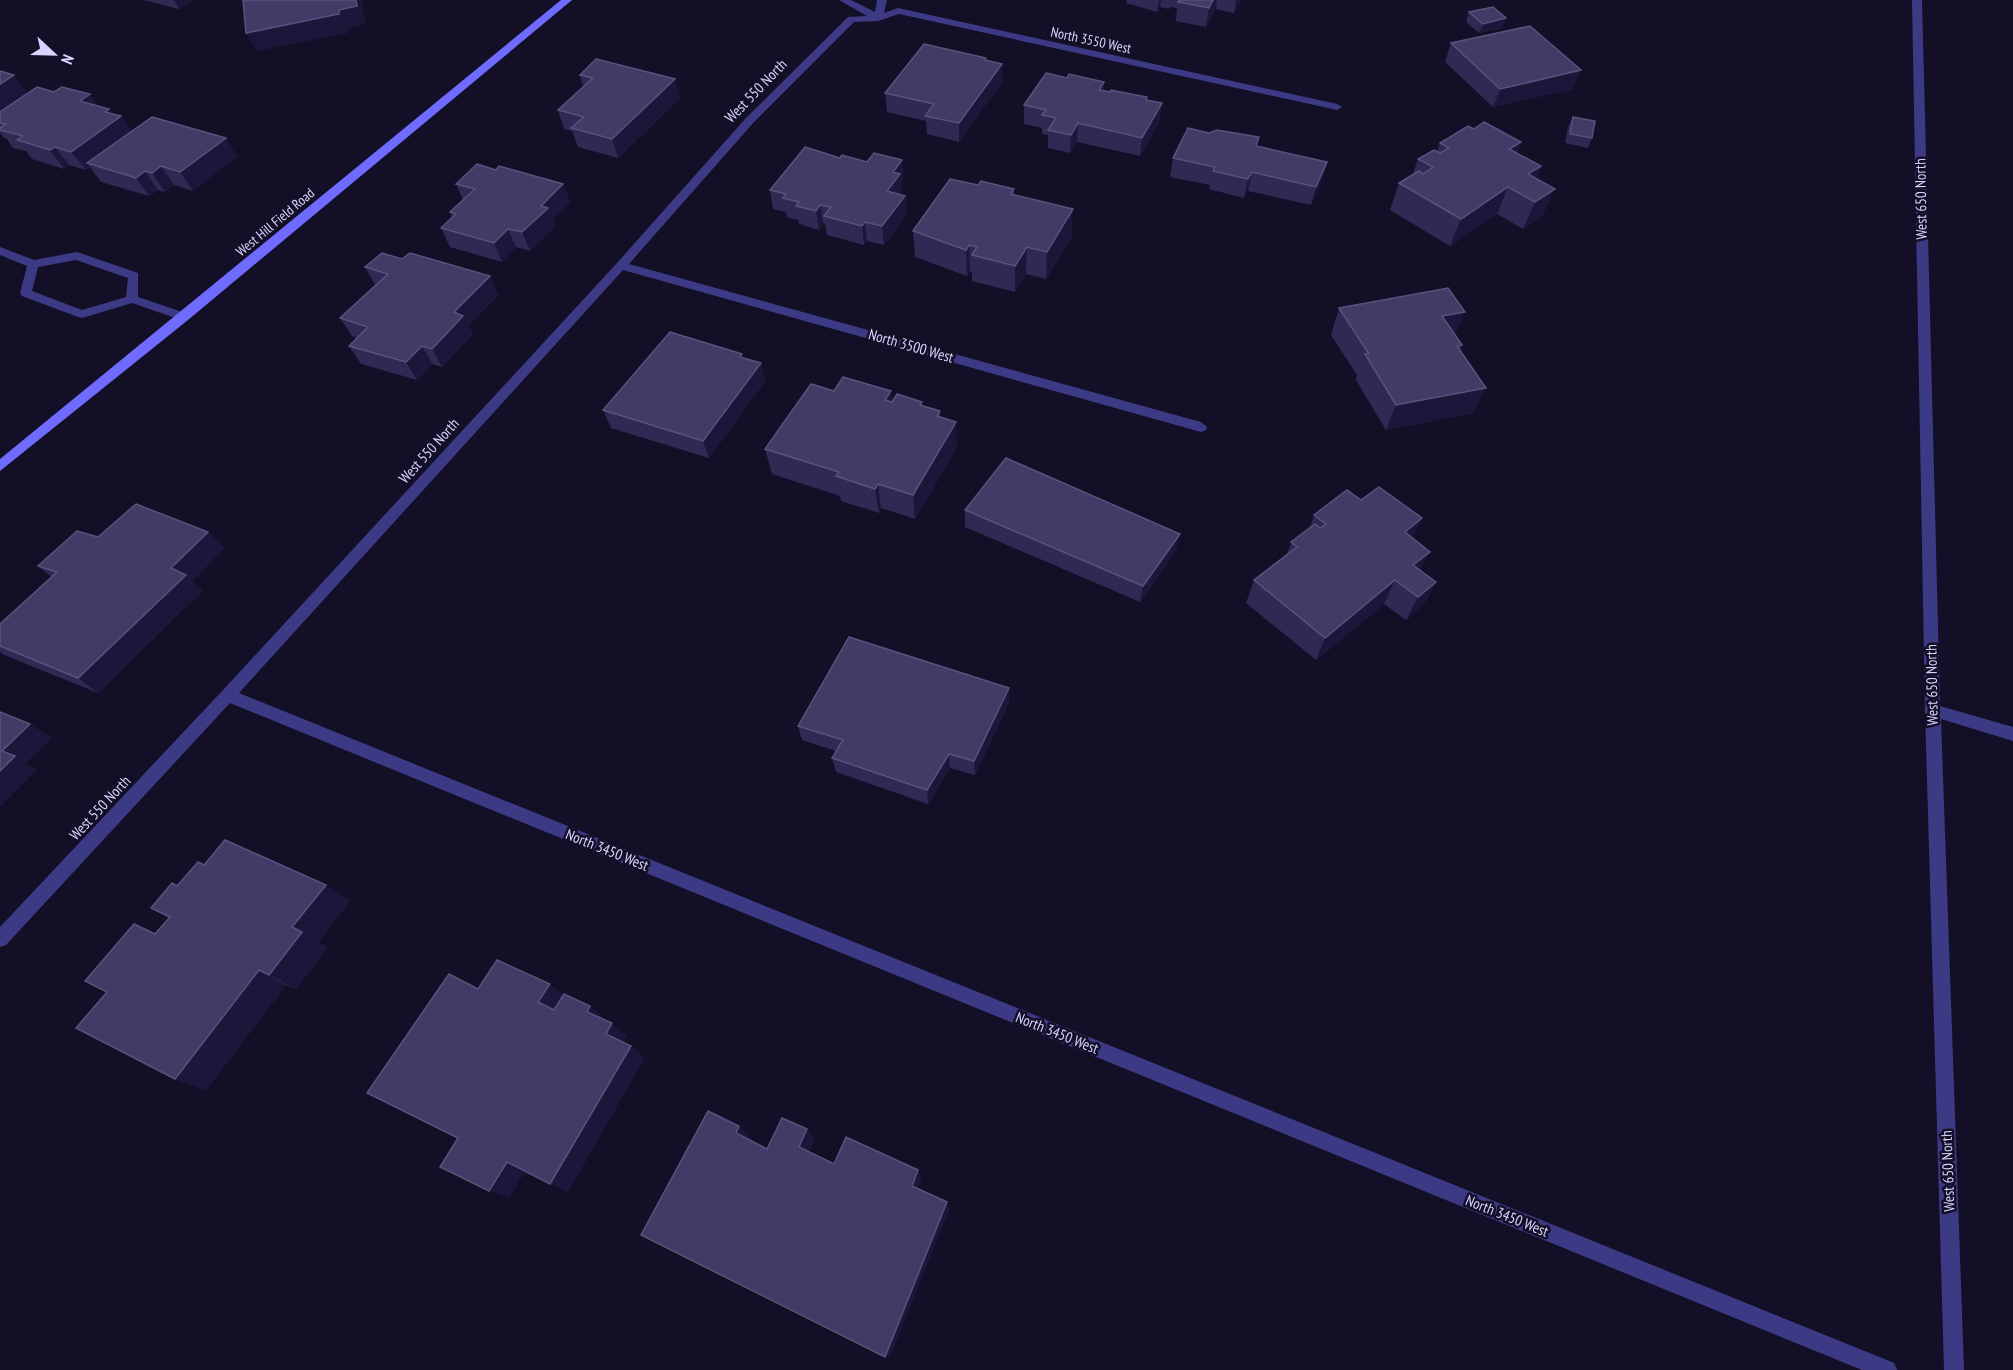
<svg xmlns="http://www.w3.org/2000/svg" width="2013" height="1370" font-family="'PT Sans Narrow',sans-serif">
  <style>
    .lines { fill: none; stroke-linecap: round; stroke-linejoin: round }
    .street { fill: #3d3a85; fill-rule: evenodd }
    .secondary { fill: #6f6bff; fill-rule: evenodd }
    .wall { fill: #312854 }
    .shaded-wall { fill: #1d163a }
    .building { fill: #433a66; stroke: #5a527e; stroke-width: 1.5 }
    .labels { text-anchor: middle; stroke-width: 5; stroke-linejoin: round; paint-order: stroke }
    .far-street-label { font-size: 14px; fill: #d9d4ff; stroke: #130f26 }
    .street-label { font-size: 15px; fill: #d9d4ff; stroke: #130f26 }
  </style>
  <rect width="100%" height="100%" fill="#130f26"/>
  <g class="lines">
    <g class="street">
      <polygon points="839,0 851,0 875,12 877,0 887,0 884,13 898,8 1337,104 1342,107 1337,110 899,14 878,21 854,22 754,122 629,264 1201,422 1207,427 1206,430 1201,432 623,270 239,693 1887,1360 1894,1363 1897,1370 1862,1370 230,703 6,945 0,947 0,927 223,690 617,263 746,118 848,17 867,16"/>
      <polygon points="1912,0 1922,0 1940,706 2013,727 2013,741 1941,719 1964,1370 1944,1370 1925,710"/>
      <path d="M0,247L34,260L77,252L138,273V297L188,314L190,317L184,321L132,303L82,318L78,317L22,296L20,293L27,266L0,255ZM76,260L128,278L126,297L82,310L32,291L38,267Z"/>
    </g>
    <polygon class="secondary" points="561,0 572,0 188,320 0,471 0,459"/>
  </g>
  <g class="wall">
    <polygon points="143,0 193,0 179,9"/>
    <polygon points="1127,0 1241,0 1234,13 1216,9 1206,27 1176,21 1177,8 1170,7 1169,9 1160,7 1157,12 1126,3"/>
    <polygon points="1469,12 1506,18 1502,28 1479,33 1466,22"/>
    <polygon points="1451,43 1573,89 1493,107 1445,62"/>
    <polygon points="986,58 986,60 1002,64 1002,82 959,142 927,134 926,121 887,112 885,93"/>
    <polygon points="580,75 680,98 618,158 578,147 572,131 564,129 558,110 583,87"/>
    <polygon points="1067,78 1104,82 1104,90 1162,103 1159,122 1140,156 1077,142 1070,153 1048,148 1048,135 1042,134 1042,128 1024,124 1024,105"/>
    <polygon points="28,94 99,106 113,114 121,116 132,132 237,156 193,191 174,185 165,192 158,190 149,196 101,182 90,167 86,170 69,165 64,169 32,159 26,151 13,148 6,138 4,138 0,133 0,112"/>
    <polygon points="1573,117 1592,138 1588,148 1565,143 1568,127"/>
    <polygon points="1209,133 1259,137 1257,146 1327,162 1322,180 1311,205 1248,191 1244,198 1209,189 1210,185 1170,177 1173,158"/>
    <polygon points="1521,142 1517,153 1541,166 1536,178 1543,215 1523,229 1497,214 1450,246 1390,210 1399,183 1413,174 1418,159 1437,152 1440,143"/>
    <polygon points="840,158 867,162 902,160 903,179 901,182 902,192 900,195 905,196 907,214 884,245 867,241 864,245 827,235 825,224 823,223 819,230 799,224 798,220 787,217 786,212 773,209 770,190"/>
    <polygon points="496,170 563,184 570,202 552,220 555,226 530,251 516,247 502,262 450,247 441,228 452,218 450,212 463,200 456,184"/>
    <polygon points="978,185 1014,189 1014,194 1072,236 1046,279 1026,274 1015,292 972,281 972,272 970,272 967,276 915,257 913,231"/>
    <polygon points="365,267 498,295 468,326 473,334 442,367 432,364 417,380 361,364 349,346 358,338 352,336 340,318 375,285"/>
    <polygon points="1339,308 1455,334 1462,345 1460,350 1473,413 1386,430 1356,380 1357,375 1331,335"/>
    <polygon points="743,358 761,363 765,381 709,458 611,428 603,410"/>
    <polygon points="834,391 892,401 922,402 922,406 940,411 940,417 957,447 915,519 881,508 879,513 841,501 840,496 772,474 765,449"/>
    <polygon points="965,510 1176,551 1140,602 965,527"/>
    <polygon points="1314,515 1413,538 1421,571 1436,582 1423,605 1406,620 1384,604 1316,660 1246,603 1254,580 1287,554 1291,542 1310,528"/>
    <polygon points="208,532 224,548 192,581 202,591 98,693 4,655 0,652 0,624 52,577 38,566"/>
    <polygon points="1009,703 975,775 950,768 928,804 836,772 832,758 836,751 802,740 798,726"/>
    <polygon points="204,865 350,901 318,942 327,948 296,989 286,985 206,1090 175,1079 155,934 169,918 151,908"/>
  </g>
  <g class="shaded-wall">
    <polygon points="174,0 193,0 179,9"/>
    <polygon points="356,0 361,0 366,24 348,28 348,33 257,51 246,33 339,10"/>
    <polygon points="1159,0 1161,0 1160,7 1157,12"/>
    <polygon points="1213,0 1217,0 1216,9 1206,27 1209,8"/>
    <polygon points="1236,0 1241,0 1234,13"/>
    <polygon points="1506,18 1502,28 1479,33 1483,24"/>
    <polygon points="1002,64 1002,82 959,142 959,123"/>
    <polygon points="1581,70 1573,89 1493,107 1500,89"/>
    <polygon points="14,75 28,94 0,112 0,84"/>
    <polygon points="675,79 680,98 618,158 612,139"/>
    <polygon points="1104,82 1103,101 1099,90"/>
    <polygon points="90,94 104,113 80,101"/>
    <polygon points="1162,103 1159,122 1140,156 1142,138"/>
    <polygon points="109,109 117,120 121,116 134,135 87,163 90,167 86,170 71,152 105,112"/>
    <polygon points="1078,123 1077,142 1070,153 1071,135"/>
    <polygon points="226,138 237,156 193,191 180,172"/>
    <polygon points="1521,142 1510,168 1509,149"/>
    <polygon points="55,147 69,165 64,169 50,150"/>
    <polygon points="902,160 903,179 901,182 902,192 889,210 887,191 893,172"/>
    <polygon points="1327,162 1322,180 1311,205 1316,187"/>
    <polygon points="161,166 174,185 165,192 152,173"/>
    <polygon points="1541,166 1529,193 1528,174"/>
    <polygon points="145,171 158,190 149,196 136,178"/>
    <polygon points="1252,172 1248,191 1244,198 1248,179"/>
    <polygon points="563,184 570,202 552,220 555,226 530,251 522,232 541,206"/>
    <polygon points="1508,187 1497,214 1450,246 1461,219"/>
    <polygon points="1555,189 1543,215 1523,229 1535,202"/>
    <polygon points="905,196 907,214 884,245 882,226"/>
    <polygon points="820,205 823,223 819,230 816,211"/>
    <polygon points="1073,209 1072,236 1046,279 1047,252"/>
    <polygon points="865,222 867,241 864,245 862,226"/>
    <polygon points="508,229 516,247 502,262 494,243"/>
    <polygon points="969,245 970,272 967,276 966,250"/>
    <polygon points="1027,247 1026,274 1015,292 1015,266"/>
    <polygon points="490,276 498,295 468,326 473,334 442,367 432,349 454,312"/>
    <polygon points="1465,312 1453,338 1442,316"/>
    <polygon points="422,346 432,364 417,380 406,362"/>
    <polygon points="761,363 765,381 709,458 703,441"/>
    <polygon points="1486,388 1473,413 1386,430 1396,405"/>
    <polygon points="891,391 894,417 885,400"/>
    <polygon points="956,422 957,447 915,519 913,495"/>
    <polygon points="878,484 881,508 879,513 875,489"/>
    <polygon points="1422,518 1411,542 1405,532"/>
    <polygon points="208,532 224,548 192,581 202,591 98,693 78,678 171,568"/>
    <polygon points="1180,534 1176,551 1140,602 1143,586"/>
    <polygon points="1430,552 1418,575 1413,565"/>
    <polygon points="1395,580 1384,604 1316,660 1325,638"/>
    <polygon points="1436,582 1423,605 1406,620 1418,597"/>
    <polygon points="1009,688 1009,703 975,775 974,761"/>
    <polygon points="30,724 52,738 26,763 37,770 0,807 0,771 2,751"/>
    <polygon points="949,754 950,768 928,804 927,790"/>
    <polygon points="326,885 350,901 318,942 327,948 296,989 269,975 292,927"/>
    <polygon points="259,970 286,985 206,1090 175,1079"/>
    <polygon points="550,984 567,998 555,1016 538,1002"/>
    <polygon points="590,1006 605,1019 602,1025 587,1012"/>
    <polygon points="612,1023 627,1036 621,1047 606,1034"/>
    <polygon points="631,1046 645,1058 568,1192 550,1184"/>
    <polygon points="739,1126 750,1135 746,1143 736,1133"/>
    <polygon points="807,1129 815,1139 807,1156 799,1147"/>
    <polygon points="507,1162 526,1170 509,1198 489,1191"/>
    <polygon points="918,1170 922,1178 916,1193 912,1186"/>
    <polygon points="947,1202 950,1209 890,1357 885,1357"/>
  </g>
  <g class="building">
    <polygon points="243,0 356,0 357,6 339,10 339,14 246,33"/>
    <polygon points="1179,0 1213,0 1209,8 1178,2"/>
    <polygon points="1493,7 1506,18 1483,24 1469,12"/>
    <polygon points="1530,26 1581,70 1500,89 1451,43"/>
    <polygon points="924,44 986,58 985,60 1002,64 959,123 925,116 934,104 885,93"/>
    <polygon points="596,59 675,79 612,139 571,128 584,117 558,110 593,78 580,75"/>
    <polygon points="0,71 14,75 0,84"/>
    <polygon points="1046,73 1067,78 1069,74 1104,82 1099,90 1110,92 1111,90 1147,97 1146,100 1162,103 1142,138 1078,123 1071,135 1048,130 1056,118 1042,115 1046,110 1024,105"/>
    <polygon points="37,87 54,92 62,87 90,94 80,101 109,109 105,112 121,116 71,152 55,147 50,150 17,140 23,136 0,130 0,128 6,124 0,123 0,112"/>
    <polygon points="152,117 226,138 180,172 161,166 152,173 145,171 136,178 87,163"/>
    <polygon points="1573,117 1595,121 1592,138 1570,134"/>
    <polygon points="1484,122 1521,142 1509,149 1541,166 1528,174 1555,189 1535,202 1508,187 1461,219 1399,183 1419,171 1423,174 1433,167 1418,159 1434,150 1440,153 1449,148 1440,143 1468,126 1474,129"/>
    <polygon points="1188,128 1209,133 1217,130 1259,137 1256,146 1327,162 1316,187 1252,172 1248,179 1213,171 1215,167 1173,158"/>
    <polygon points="805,147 840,158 842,155 867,162 874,153 902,160 893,172 900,174 887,191 905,196 882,226 865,222 862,226 824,216 831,207 820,205 816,211 796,206 799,202 783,198 786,194 770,190"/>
    <polygon points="477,164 496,170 499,166 563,184 541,206 548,208 522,232 508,229 494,243 441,228 456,214 450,212 475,189 456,184"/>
    <polygon points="950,179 978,185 981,181 1014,189 1011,194 1073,209 1047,252 1027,247 1015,266 972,255 977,247 969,245 966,250 913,231"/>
    <polygon points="382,253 402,259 410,253 490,276 454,312 463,316 432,349 422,346 406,362 349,346 368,327 340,318 388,274 365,267"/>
    <polygon points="1448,288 1465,312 1442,316 1462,345 1457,346 1486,388 1396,405 1365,354 1369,354 1339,308"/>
    <polygon points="670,332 742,354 740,357 761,363 703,441 603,410"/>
    <polygon points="843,377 891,391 885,400 892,402 897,394 922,402 920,405 940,411 937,416 956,422 913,495 878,484 875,489 836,476 839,472 765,449 811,384 834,391"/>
    <polygon points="1006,458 1180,534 1143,586 965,510"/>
    <polygon points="1379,487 1422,518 1405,532 1430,552 1413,565 1436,582 1418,597 1395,580 1325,638 1254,580 1297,547 1291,542 1315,524 1320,528 1326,524 1314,515 1347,490 1361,500"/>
    <polygon points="136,504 208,532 171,568 186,575 78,678 0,646 0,624 57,572 38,566 77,531 98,537"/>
    <polygon points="849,637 1009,688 974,761 949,754 927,790 832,758 843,740 798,726"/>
    <polygon points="0,712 30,724 2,751 15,756 0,771"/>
    <polygon points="225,840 326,885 292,927 302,932 269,975 259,970 175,1079 76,1028 107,992 85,981 134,924 155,934 170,917 151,908 172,883 177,886 198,862 204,865"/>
    <polygon points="497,960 550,984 538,1002 554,1010 564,994 590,1006 587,1012 612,1023 606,1034 631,1046 550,1184 507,1162 489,1191 440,1167 458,1138 367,1093 449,974 478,989"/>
    <polygon points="708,1111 739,1126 736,1133 767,1149 782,1118 807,1129 799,1147 834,1164 846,1137 918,1170 912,1186 947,1202 885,1357 641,1235"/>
  </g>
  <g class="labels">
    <g class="far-street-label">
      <text transform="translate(1091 40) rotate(12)" y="5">North 3550 West</text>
      <text transform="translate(275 222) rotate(-40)" y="5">West Hill Field Road</text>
    </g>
    <g class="street-label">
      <text transform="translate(756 91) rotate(-46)" y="5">West 550 North</text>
      <text transform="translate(1921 199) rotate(-91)" y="5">West 650 North</text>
      <text transform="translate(911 346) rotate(16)" y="5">North 3500 West</text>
      <text transform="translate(429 451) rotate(-48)" y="5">West 550 North</text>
      <text transform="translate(1932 685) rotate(-91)" y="5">West 650 North</text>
      <text transform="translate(100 808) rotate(-47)" y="5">West 550 North</text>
      <text transform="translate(607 850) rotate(22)" y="5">North 3450 West</text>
      <text transform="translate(1057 1033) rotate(22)" y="5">North 3450 West</text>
      <text transform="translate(1948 1171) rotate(-92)" y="5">West 650 North</text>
      <text transform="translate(1507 1216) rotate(22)" y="5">North 3450 West</text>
    </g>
  </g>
  <g transform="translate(54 54) rotate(112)" stroke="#130f26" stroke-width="4.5" paint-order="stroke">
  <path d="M0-4.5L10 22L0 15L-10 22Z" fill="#d9d4ff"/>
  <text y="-9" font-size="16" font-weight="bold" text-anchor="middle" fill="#d9d4ff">N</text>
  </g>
</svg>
